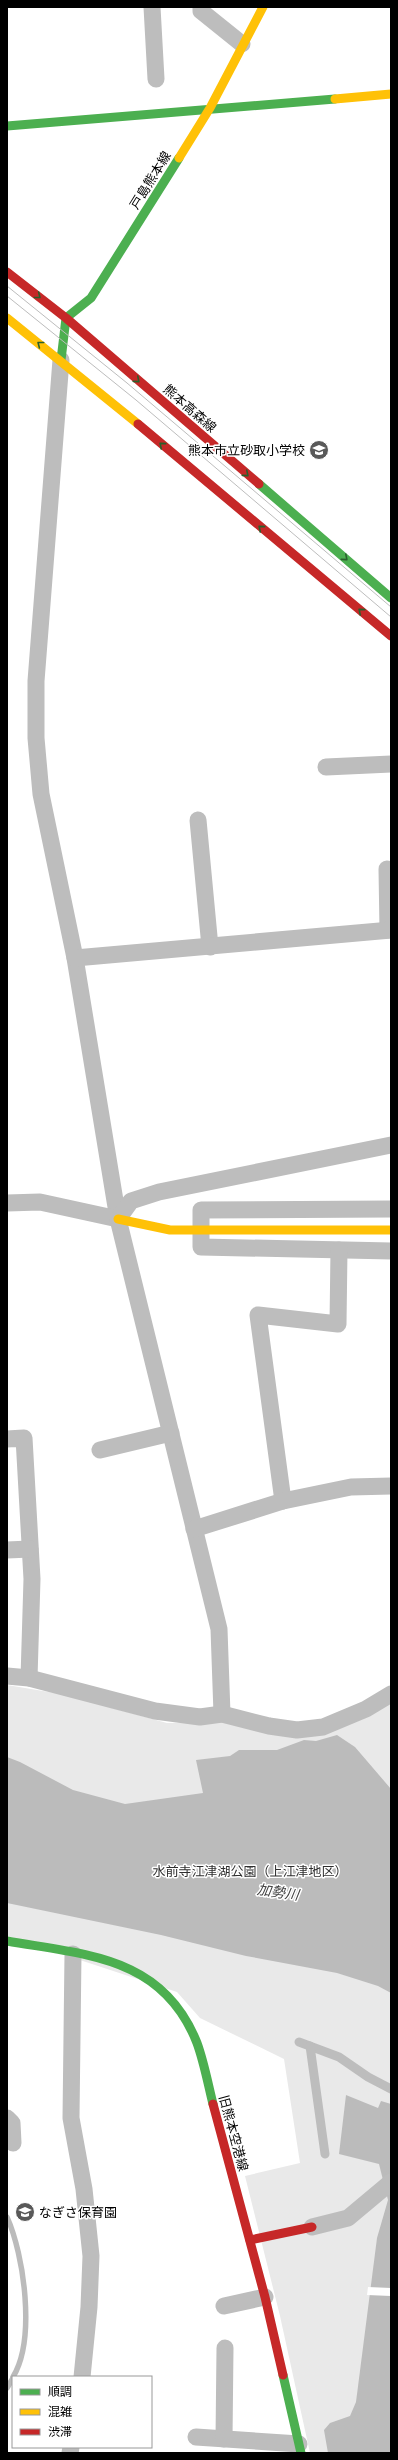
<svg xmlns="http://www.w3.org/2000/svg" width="398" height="2460" font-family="'DM Sans','Noto Sans JP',sans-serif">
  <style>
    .green { fill: #e9e9e9 }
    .water { fill: #bbb }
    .pier { fill: #fff }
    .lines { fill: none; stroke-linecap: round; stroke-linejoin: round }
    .stream { stroke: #bbb; stroke-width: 5.5 }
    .lane { stroke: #bdbdbd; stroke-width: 9 }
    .street { stroke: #bdbdbd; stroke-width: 17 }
    .fast { stroke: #4caf50; stroke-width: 9 }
    .slow { stroke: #ffc107; stroke-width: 9 }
    .jam { stroke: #c62828; stroke-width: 9 }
    .tram { stroke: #bdbdbd; stroke-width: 1 }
    .oneway { stroke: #2a602c }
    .labels { text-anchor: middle; stroke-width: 3; stroke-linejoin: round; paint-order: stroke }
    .street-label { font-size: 13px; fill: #000; stroke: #fff }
    .poi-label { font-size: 13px; fill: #000; stroke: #fff; text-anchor: end }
    .park-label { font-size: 13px; fill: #2e2e2e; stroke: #fff }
    .water-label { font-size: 14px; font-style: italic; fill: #3f3f3f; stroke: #fff }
  </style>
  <rect width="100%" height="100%" fill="#fff"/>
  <polygon class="green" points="7,1685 61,1694 167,1723 232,1722 295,1738 391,1700 391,2453 310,2453 280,2316 245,2176 300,2163 284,2059 200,2018 177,1992 7,1936"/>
  <g class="water">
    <polygon points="337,1735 355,1747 391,1789 391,1993 378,1986 337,1973 246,1956 161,1935 7,1903 7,1757 20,1762 73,1790 125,1804 203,1793 196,1760 230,1756 239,1750 277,1750 304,1740 316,1741"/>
    <polygon points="346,2095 378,2108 381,2101 391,2104 391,2453 328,2453 324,2430 330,2423 350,2416 356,2402 377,2238 388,2200 379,2164 339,2154"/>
  </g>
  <polygon class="pier" points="368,2287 391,2288 391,2296 367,2295"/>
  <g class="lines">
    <g class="stream">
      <path d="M7,2217C24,2255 36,2339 13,2377"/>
      <polyline points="7,2388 13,2378"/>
    </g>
    <g class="lane">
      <polyline points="299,2042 339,2057 368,2077 391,2089"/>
      <polyline points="310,2046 325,2154"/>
    </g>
    <g class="street">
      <polyline points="152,7 156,79"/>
      <polyline points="201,7 201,11 242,44"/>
      <polyline points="61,360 36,681 36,738 41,794 75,958 118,1219 219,1629 222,1714"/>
      <polyline points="326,767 391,764"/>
      <polyline points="198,820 210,947"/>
      <polyline points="387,869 388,930"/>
      <polyline points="75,958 391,930"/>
      <polyline points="7,1203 40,1202 118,1219"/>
      <polyline points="391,1209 201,1210 201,1247 391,1251"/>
      <polyline points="118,1219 131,1201 159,1192 391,1145"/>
      <polyline points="7,1439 24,1438 32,1579 29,1678"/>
      <polyline points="100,1450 171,1433"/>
      <polyline points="283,1501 258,1315 338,1324 339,1250"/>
      <polyline points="194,1529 283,1501 351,1487 391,1486"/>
      <polyline points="7,1550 30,1549"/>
      <polyline points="7,1676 29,1678 155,1711 200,1717 222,1714 269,1726 297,1730 323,1727 366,1709 391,1694"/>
      <polyline points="73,1954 71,2118 84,2189 91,2256 89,2307 82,2377"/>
      <polyline points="7,2118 12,2123 13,2143"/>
      <polyline points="312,2227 348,2218 391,2182"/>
      <polyline points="224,2306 265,2297"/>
      <polyline points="196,2437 299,2444"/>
      <polyline points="224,2439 225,2348"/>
      <polyline points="70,2453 71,2447"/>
    </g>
    <g class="fast">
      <polyline points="7,126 335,99"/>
      <polyline points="61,360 66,318 91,298 179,158"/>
      <polyline points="259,484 391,598"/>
      <path d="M7,1941C86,1955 163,1956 197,2043C204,2062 208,2084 213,2104"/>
      <polyline points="283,2375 301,2453"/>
    </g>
    <g class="slow">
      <polyline points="335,99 391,94"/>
      <polyline points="179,158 210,108 263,7"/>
      <polyline points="7,318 138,424"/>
      <polyline points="118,1219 170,1230 391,1230"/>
    </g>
    <g class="jam">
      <polyline points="7,272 66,318 259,484"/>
      <polyline points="138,424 391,636"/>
      <polyline points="213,2104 265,2297 283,2375"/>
      <polyline points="250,2240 312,2227"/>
    </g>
    <g class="tram">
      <polyline points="7,286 127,383 391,607"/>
      <polyline points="7,296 136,400 391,617"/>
    </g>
  </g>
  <defs><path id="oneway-chevron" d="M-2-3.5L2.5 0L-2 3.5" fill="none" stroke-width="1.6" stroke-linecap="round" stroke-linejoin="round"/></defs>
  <g class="oneway">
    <use href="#oneway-chevron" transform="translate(38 296) rotate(38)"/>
    <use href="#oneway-chevron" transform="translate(40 344) rotate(-142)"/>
    <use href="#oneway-chevron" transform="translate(137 380) rotate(41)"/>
    <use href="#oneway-chevron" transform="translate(162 445) rotate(-140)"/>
    <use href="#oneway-chevron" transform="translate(246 474) rotate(41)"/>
    <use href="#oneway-chevron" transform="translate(261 528) rotate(-140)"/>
    <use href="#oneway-chevron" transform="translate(345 558) rotate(41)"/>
    <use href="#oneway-chevron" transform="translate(361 611) rotate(-140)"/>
  </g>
  <defs>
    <symbol id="school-disc" viewBox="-11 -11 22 22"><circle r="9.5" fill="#595959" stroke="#fff"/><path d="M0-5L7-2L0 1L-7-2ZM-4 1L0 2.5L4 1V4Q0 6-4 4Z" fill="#fff"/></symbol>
  </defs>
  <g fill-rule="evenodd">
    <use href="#school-disc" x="308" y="439" width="22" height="22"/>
    <use href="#school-disc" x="14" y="2201" width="22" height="22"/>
  </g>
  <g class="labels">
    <g class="street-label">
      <text transform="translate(150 180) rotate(-58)" y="5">戸島熊本線</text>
      <text transform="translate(190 408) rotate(41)" y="5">熊本高森線</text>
      <text transform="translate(234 2133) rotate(75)" y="5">旧熊本空港線</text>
    </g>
    <g class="poi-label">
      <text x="305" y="455">熊本市立砂取小学校</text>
      <text x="39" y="2217" text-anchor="start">なぎさ保育園</text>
    </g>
    <g class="park-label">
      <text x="250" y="1876">水前寺江津湖公園（上江津地区）</text>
    </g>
    <g class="water-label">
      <text transform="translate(278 1892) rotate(8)" y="5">加勢川</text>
    </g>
  </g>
  <rect width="398" height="2460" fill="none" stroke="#000000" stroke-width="16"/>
  <rect x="12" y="2376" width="140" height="72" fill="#ffffff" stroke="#999999"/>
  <rect x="20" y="2389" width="20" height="6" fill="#4caf50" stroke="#999999"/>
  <text x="48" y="2396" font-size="12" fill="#000000">順調</text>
  <rect x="20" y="2409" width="20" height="6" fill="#ffc107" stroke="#999999"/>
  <text x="48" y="2416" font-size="12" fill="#000000">混雑</text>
  <rect x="20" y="2429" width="20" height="6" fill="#c62828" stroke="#999999"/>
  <text x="48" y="2436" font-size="12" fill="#000000">渋滞</text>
</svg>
